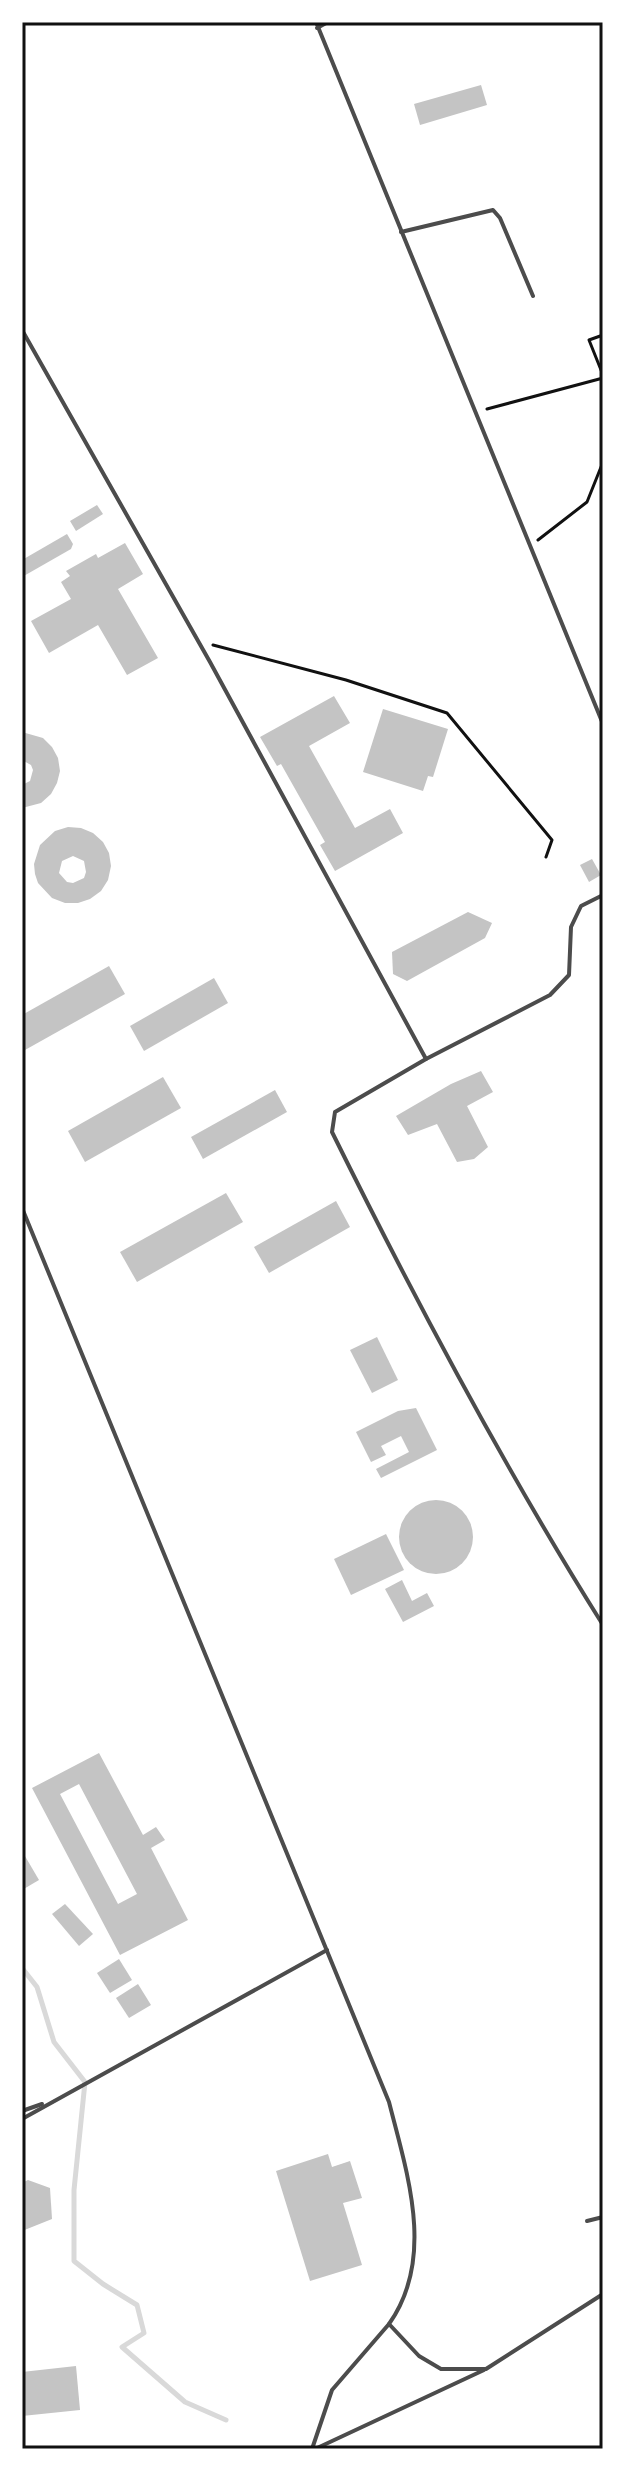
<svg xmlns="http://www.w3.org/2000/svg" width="625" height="2471" font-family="'Asap Condensed',sans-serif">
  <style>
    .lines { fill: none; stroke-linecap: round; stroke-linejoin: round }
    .stream { stroke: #d9d9d9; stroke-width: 5 }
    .building { fill: #c4c4c4; fill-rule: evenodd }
    .path { stroke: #111; stroke-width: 3 }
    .service { stroke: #4c4c4c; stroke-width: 4 }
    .neatline { fill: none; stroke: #111; stroke-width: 3 }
  </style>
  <rect width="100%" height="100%" fill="#fff"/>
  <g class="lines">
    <polyline class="stream" points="22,1968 37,1987 54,2042 85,2082 74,2190 74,2261 103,2284 137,2305 144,2333 122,2347 185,2402 226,2420"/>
  </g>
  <g class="building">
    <polygon points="481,85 487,105 420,125 414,104"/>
    <polygon points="97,505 103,514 76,531 70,521"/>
    <polygon points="67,534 73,544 71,549 22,577 22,560"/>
    <polygon points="125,543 143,574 118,589 158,658 127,675 98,625 49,653 31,621 71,599 61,582 70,576 66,571 96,554 98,558"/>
    <polygon points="334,696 350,723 309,746 355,828 390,809 403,833 335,871 320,845 325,842 281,764 277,766 260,737"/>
    <polygon points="383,709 448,729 433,777 428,776 423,791 363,772"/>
    <polygon points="22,732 43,738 52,747 58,758 60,771 57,783 51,794 41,803 22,808 22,785 30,781 33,770 31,765 22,760"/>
    <path d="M68,827L81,828L93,833L103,842L109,853L111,866L108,880L101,891L90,899L78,903H65L52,898L38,883L35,874L34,864L40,845L55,831ZM73,856L84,861L86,872L84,878L73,883L67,882L59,873L62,861Z"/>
    <polygon points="592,859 601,875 589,882 580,865"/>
    <polygon points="468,912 492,923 485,938 407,981 393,974 392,952"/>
    <polygon points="109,966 125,994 25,1050 22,1044 22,1015"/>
    <polygon points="214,978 228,1003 144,1051 130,1026"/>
    <polygon points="481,1071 493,1092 467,1106 488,1147 474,1159 457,1162 437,1124 408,1135 396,1116 451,1084"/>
    <polygon points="163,1077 181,1108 85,1162 68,1131"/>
    <polygon points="275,1090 287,1112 203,1159 191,1137"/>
    <polygon points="226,1193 243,1222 137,1282 120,1252"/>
    <polygon points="336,1201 350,1227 269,1273 254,1247"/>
    <polygon points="377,1337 398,1380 372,1393 350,1350"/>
    <polygon points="416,1408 437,1450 381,1478 376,1469 409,1452 401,1436 381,1446 386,1455 371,1462 356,1432 398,1411"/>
    <circle cx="436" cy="1537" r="37"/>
    <polygon points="386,1534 404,1570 351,1595 334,1559"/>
    <polygon points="402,1580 412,1601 427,1593 434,1606 403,1622 385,1589"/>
    <path d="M99,1753L143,1835L156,1827L165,1840L151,1848L188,1920L120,1955L32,1788ZM79,1784L137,1894L118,1904L60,1794Z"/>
    <polygon points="22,1851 39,1880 22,1890"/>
    <polygon points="65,1904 93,1934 79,1946 52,1914"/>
    <polygon points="119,1959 132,1980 110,1993 97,1973"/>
    <polygon points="138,1984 151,2005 129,2018 116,1998"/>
    <polygon points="328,2154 332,2167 350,2161 362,2198 343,2203 362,2265 310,2281 276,2171"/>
    <polygon points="28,2180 50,2188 52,2219 22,2231 22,2183"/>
    <polygon points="76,2366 80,2410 22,2416 22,2372"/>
  </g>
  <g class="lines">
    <g class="path">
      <polyline points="603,335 589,340 603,375"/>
      <polyline points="487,409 603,378"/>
      <polyline points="538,540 587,502 603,462"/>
      <polyline points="213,645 346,680 447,713 552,840 546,857"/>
    </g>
    <g class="service">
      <polyline points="316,22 603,724"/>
      <polyline points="317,28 328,22"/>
      <polyline points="401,232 493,210 500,218 533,296"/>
      <polyline points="22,330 210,662 426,1059"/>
      <path d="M603,895L581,906L571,927L569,975L550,995L426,1059L335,1112L332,1132C415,1300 503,1466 603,1625"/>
      <path d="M22,1208L389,2102C407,2173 436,2258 389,2324L419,2356L441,2369H486L603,2294"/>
      <polyline points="22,2111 42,2104"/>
      <polyline points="22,2119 327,1950"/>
      <polyline points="587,2221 603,2217"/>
      <polyline points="312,2449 332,2390 389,2324"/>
      <polyline points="315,2449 484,2370"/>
    </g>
  </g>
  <rect width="625" height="2471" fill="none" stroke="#ffffff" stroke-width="48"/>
  <rect x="24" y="24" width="577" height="2423" class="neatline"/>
</svg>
